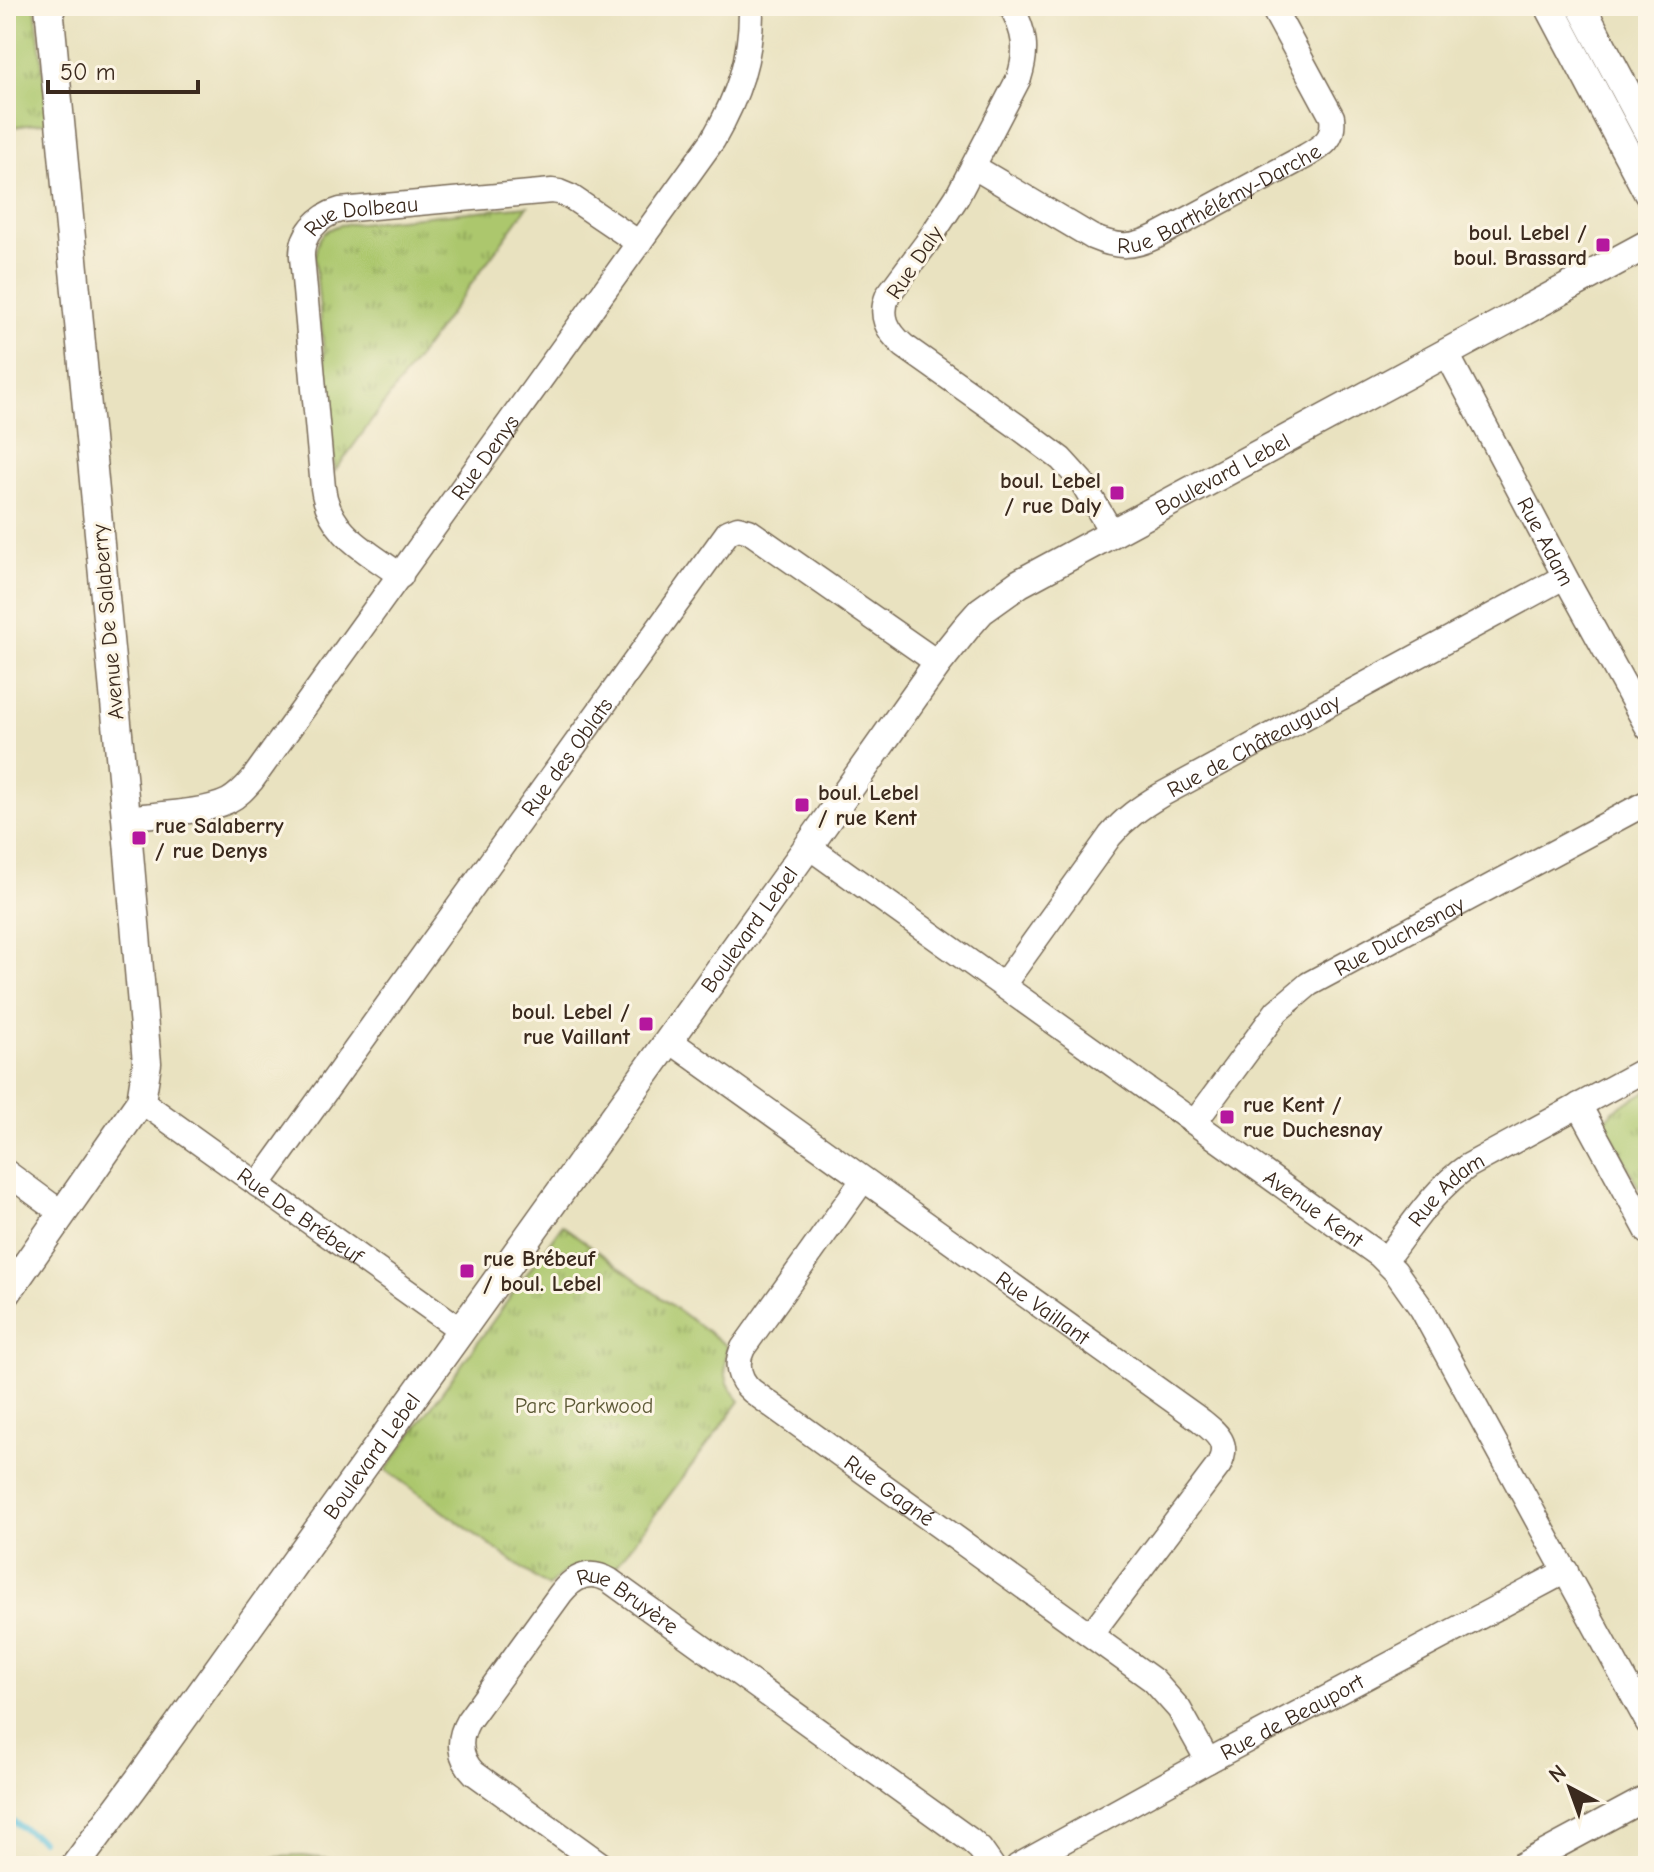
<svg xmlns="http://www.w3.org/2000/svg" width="1654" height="1872" font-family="'Comic Neue',sans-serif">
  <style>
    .grass { fill: url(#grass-tufts); stroke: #747846; stroke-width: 2 }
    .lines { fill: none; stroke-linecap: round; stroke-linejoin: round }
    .stream { stroke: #5fc1dd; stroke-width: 6 }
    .minor-casing { stroke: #786a57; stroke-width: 27 }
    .tertiary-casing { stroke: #786a57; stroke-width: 31 }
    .minor { stroke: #fff; stroke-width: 24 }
    .tertiary { stroke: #fff; stroke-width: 28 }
    .poi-dot { fill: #b5179e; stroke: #fcf5e5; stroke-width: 3 }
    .labels { text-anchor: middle; stroke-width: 6; stroke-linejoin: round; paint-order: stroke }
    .street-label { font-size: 22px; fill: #3b2a1e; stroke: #fcf5e5 }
    .poi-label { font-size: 22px; font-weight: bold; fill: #3b2a1e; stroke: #fcf5e5; text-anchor: start }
    .park-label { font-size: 22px; fill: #5d5936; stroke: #fcf5e5 }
  </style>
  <defs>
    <pattern id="grass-tufts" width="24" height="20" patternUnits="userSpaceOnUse" patternTransform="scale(2)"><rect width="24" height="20" fill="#acc76d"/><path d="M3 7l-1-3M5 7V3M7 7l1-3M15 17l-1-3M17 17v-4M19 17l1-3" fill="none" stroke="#8da259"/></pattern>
  </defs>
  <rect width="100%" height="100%" fill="#fcf5e5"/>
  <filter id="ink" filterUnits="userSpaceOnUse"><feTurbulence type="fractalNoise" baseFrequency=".0125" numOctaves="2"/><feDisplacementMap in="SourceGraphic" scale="16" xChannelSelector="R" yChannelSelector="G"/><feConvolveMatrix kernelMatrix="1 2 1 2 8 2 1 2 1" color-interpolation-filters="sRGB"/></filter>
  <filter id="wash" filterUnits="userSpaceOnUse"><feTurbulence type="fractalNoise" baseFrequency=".006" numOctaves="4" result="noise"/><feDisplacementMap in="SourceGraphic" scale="32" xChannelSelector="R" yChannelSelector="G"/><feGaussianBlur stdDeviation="1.8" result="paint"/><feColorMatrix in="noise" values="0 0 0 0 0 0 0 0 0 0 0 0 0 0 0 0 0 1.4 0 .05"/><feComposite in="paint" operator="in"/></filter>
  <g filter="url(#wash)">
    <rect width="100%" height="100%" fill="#e9e2c0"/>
    <g class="grass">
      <polygon points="6,6 35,6 49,122 6,128"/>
      <path d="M528,206L335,471L315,258C317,238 321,231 340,225Z"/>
      <polygon points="1648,1090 1648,1205 1605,1123 1606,1117 1609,1116 1612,1111"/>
      <path d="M562,1225L727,1346C723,1367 724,1385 740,1401L614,1569C589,1559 565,1566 548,1587L386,1470Z"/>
      <polygon points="303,1856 355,1862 364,1866 232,1866 277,1857"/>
    </g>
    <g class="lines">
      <polyline class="stream" points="6,1817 41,1840"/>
    </g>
  </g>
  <g filter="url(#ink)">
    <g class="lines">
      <defs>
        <g id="minor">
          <path d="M1011,6C1025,32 1028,50 1019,78L957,197L926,244L888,295C879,316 887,331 904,346L1017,426L1061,459L1082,482L1112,533"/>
          <path id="s1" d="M974,167L1092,237C1118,248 1132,248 1157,236L1306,156C1323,146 1335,139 1332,117L1272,6"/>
          <path id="s2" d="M1447,354L1572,590L1648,728"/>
          <path id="s3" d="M401,576C367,551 329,534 323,488L302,257C301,234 318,216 340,210L552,191L559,192L571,197L639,243"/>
          <path id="s4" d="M126,818C154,814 204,813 228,801C238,796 245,788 252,780L713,140C738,96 752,58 751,6"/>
          <path id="s5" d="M808,846L1379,1255L1395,1271L1422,1309L1648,1723"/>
          <path id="s6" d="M1003,985L1110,836C1125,818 1141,807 1161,795L1564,577"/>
          <path id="s7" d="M669,1040L1199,1419C1215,1432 1231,1442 1219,1465L1091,1634"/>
          <path id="s8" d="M141,1101L461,1330"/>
          <polyline points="1579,1105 1648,1232"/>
          <path id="s9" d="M1195,1122L1277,1011L1309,984L1648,802"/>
          <polyline points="6,1172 63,1214"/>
          <path id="s10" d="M863,1180L743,1348C735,1364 738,1379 752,1391L1153,1680L1179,1709L1208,1761"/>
          <path id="s11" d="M258,1185L728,532L738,528L749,531L938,663"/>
          <path id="s12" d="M1385,1260C1411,1227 1433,1190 1468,1166L1648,1068"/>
          <path id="s13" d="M603,1866L474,1773C459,1758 457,1740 468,1721L561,1593C574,1577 589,1569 609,1580L970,1840L980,1849L992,1866"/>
          <path id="s14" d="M1018,1866L1208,1761L1566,1571"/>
          <polyline points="1520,1866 1648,1797"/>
        </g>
        <g id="tertiary">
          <polyline points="1549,6 1648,193"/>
          <polyline points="1581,6 1648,132"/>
          <polyline points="6,1294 141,1101 147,1063 126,818 49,6"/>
          <path id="s15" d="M75,1866L138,1781L822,827L938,663L966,628L981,611L1020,583L1648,244"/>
        </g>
      </defs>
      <use href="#minor" class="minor-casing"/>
      <use href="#tertiary" class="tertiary-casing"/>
      <use href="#minor" class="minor"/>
      <use href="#tertiary" class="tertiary"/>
    </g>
  </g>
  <g class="poi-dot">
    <rect x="1595" y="237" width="16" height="16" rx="4"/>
    <rect x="1109" y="485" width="16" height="16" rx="4"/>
    <rect x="794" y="797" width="16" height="16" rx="4"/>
    <rect x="131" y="830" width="16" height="16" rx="4"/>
    <rect x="638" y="1016" width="16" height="16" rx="4"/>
    <rect x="1219" y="1109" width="16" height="16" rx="4"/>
    <rect x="459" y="1263" width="16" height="16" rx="4"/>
  </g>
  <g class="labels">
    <g class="street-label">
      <text dy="8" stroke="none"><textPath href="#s1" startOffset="276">Rue Barthélémy-Darche</textPath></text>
      <text dy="8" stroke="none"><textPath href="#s3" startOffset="438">Rue Dolbeau</textPath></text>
      <text transform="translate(914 262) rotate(-56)" y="8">Rue Daly</text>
      <text dy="8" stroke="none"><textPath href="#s4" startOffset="534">Rue Denys</textPath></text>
      <text dy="8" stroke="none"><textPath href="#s15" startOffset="1826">Boulevard Lebel</textPath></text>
      <text dy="8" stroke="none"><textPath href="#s2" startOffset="212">Rue Adam</textPath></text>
      <text transform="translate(107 622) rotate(-95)" y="8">Avenue De Salaberry</text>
      <text dy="8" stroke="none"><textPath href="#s6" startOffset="354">Rue de Châteauguay</textPath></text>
      <text dy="8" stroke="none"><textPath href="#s11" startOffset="528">Rue des Oblats</textPath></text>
      <text dy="8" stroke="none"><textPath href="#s15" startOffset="1154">Boulevard Lebel</textPath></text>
      <text dy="8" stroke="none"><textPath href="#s9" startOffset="282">Rue Duchesnay</textPath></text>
      <text dy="8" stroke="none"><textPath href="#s12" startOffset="94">Rue Adam</textPath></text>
      <text dy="8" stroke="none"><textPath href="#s5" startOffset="622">Avenue Kent</textPath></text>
      <text dy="8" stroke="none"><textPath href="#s8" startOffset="196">Rue De Brébeuf</textPath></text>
      <text dy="8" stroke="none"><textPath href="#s7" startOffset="460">Rue Vaillant</textPath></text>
      <text dy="8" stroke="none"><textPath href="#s15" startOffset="506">Boulevard Lebel</textPath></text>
      <text dy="8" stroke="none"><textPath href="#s10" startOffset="424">Rue Gagné</textPath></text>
      <text dy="8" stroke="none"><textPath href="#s13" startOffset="454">Rue Bruyère</textPath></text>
      <text dy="8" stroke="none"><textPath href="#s14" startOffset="312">Rue de Beauport</textPath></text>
    </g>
    <g class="poi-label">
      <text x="1587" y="240" text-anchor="end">boul. Lebel /<tspan x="1587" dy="25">boul. Brassard</tspan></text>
      <text x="1101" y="488" text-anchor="end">boul. Lebel<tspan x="1101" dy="25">/ rue Daly</tspan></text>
      <text x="818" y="800">boul. Lebel<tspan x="818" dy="25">/ rue Kent</tspan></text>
      <text x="155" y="833">rue Salaberry<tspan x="155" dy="25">/ rue Denys</tspan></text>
      <text x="630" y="1019" text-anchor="end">boul. Lebel /<tspan x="630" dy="25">rue Vaillant</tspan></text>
      <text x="1243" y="1112">rue Kent /<tspan x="1243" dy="25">rue Duchesnay</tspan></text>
      <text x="483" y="1266">rue Brébeuf<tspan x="483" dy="25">/ boul. Lebel</tspan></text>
    </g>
    <g class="park-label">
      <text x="584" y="1413">Parc Parkwood</text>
    </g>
  </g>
  <rect width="1654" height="1872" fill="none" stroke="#fcf5e5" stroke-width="32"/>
  <g transform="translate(1570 1788) rotate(319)" stroke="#fcf5e5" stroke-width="6" paint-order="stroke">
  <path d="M0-6L14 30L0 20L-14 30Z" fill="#3b2a1e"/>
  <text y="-12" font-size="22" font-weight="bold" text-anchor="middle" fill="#3b2a1e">N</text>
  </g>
  <path d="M48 80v12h150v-12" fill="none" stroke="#3b2a1e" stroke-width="4"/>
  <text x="60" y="80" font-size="24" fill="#3b2a1e" stroke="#fcf5e5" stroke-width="6" paint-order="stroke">50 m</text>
</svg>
